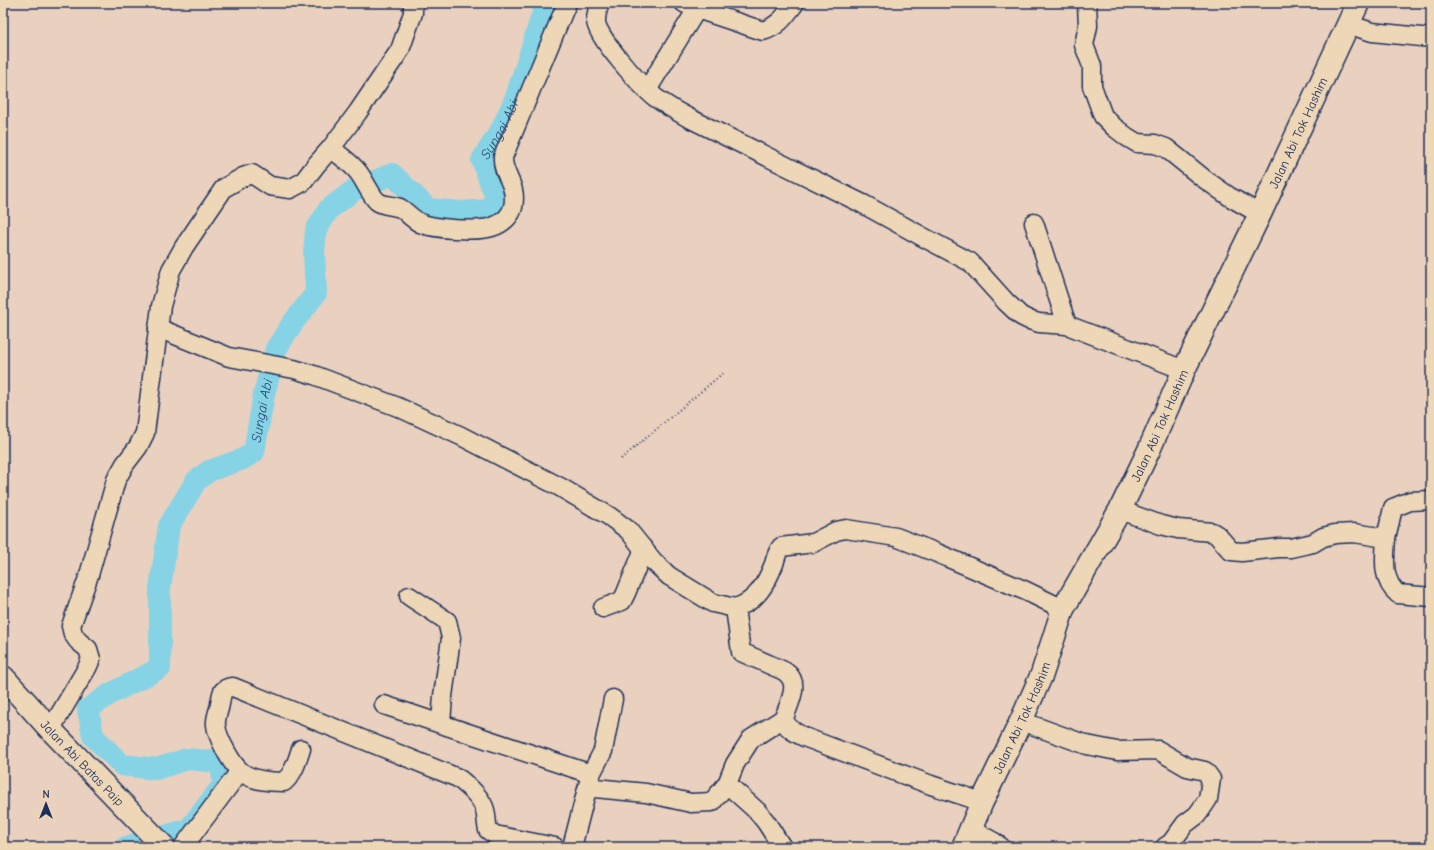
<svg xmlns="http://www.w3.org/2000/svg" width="1434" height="850" font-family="'Comic Neue',sans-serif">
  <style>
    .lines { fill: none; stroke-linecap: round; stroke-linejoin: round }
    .river { stroke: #86d3e6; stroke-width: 22 }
    .minor-casing { stroke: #1b2f5e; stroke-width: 21 }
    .major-casing { stroke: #1b2f5e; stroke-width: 25 }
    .path { stroke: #1b2f5e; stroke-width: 2; stroke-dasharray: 1 3; stroke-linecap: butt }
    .minor { stroke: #eed7b6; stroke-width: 18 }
    .major { stroke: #eed7b6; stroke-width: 22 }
    .labels { text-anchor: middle; stroke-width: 3; stroke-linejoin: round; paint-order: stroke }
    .street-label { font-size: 13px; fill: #1b2f5e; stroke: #eed7b6 }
    .water-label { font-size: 14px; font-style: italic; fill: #2b4872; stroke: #eed7b6 }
  </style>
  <rect width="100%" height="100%" fill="#ead1bf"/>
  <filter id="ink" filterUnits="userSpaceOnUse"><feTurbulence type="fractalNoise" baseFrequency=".025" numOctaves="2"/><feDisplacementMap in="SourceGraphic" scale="8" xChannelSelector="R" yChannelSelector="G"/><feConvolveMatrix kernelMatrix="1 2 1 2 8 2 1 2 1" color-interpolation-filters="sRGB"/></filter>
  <g filter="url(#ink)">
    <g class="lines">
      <path class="river" id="s1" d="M126,847L189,829L224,784L220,762L187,759L156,769L122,765L93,736L88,709L110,694L160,668V588L169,526L196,481L209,471L243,459L254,452L264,394L276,349L292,324L316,293L314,253L316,230L329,209L354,190L392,174L428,209L461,212L488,210L496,198L482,160L502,128L516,97L546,3"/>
      <defs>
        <g id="minor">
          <path d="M600,3C598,8 596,16 596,21C596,37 642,87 656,98C666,105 676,111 687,117L863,204L923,237L970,262L1006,302L1021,316L1029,320L1039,323L1067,325L1184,370"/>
          <path d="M684,3L697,9L763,31C779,26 785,16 795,3"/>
          <polyline points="1087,3 1088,26 1084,45 1092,66 1092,86 1103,116 1114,127 1127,137 1137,143 1155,144 1166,148 1203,178 1230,197 1260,214"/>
          <polyline points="1347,24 1372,32 1431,38"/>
          <polyline points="647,90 697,9"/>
          <path d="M331,148C340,156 351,163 358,172C364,179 371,196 377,201C382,206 393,205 400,208C407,212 412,219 420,223C434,229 477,232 492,227C502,224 511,216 513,207C518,184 502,176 503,157L567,3"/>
          <polyline points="1034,223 1067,325"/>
          <polyline points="158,328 229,357 294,369 314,375 398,407 461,436 560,487 609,516 628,530 654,562 669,576 713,603 735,608"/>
          <polyline points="1120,510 1161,525 1178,529 1212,532 1217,535 1231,551 1242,552 1279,548 1291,548 1313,543 1323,537 1335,534 1354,533 1386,538 1393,508 1410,501 1431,500"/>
          <path d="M1386,538C1385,557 1381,580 1398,594L1431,597"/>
          <polyline points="409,596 447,621 451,638 443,696 441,724"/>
          <polyline points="603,608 622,601 626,593 644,549"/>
          <polyline points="384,705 591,774"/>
          <polyline points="1021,721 1087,745 1117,751 1158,750 1187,767 1205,771 1211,779 1208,799 1202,808 1197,815 1185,824 1171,843 1165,847"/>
          <polyline points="50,729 58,717 87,668 91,659 88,649 78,641 73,634 71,626 89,575 116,480 125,464 138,447 145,433 161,306 171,270 184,247 224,188 243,177 252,174 270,186 290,189 303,182 316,165 331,148 358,112 400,50 413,13 413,3"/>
          <path d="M301,749C297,761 294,773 284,782C269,782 252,781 240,771C231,763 217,737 216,725C215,718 219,711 220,704C222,693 221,688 233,687L458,778C468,786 479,795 484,807C487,814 486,823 488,830L495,835L555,847"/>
          <polyline points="727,784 757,811 766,822 782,847"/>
          <polyline points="588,785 591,774 603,751 613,699"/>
          <path d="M982,802L931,785L804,737C796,733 785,728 784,718C789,703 802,682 784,671L741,652L735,608C756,602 766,584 774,564C776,557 777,552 781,547L813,543L836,531L846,529L896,537L937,553L1026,591L1063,609"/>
          <polyline points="970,829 994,842 1001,847"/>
          <polyline points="183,847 240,771"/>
          <polyline points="572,847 587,789 595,788 646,793 691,803 712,802 727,784 735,764 751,739 784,718"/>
        </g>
        <g id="major">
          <path id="s2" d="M3,677L50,729L164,847"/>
          <path id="s3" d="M963,847L982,802L1021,721L1042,674L1063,609L1120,510L1149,450L1184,370L1260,214L1358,3"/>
        </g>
      </defs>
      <use href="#minor" class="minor-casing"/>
      <use href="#major" class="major-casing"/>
      <polyline class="path" points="621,459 723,373"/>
      <use href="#minor" class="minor"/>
      <use href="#major" class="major"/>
    </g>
  </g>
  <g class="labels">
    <g class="street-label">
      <text dy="5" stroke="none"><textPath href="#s3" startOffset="790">Jalan Abi Tok Hashim</textPath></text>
      <text dy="5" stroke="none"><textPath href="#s3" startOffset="466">Jalan Abi Tok Hashim</textPath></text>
      <text dy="5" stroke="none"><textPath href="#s3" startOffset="142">Jalan Abi Tok Hashim</textPath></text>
      <text dy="5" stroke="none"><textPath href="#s2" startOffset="117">Jalan Abi Batas Paip</textPath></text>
    </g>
    <g class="water-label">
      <text dy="5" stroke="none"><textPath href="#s1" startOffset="1192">Sungai Abi</textPath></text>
      <text dy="5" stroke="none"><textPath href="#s1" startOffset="699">Sungai Abi</textPath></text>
    </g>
  </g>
  <rect width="1434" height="850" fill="none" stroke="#eed7b6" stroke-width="16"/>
  <rect x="8" y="8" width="1418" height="834" fill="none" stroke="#1b2f5e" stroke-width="1.5" filter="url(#ink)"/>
  <g transform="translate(46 804)" stroke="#eed7b6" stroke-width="3" paint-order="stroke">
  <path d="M0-3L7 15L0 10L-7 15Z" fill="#1b2f5e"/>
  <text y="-6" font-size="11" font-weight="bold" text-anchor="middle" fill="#1b2f5e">N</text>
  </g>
</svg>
